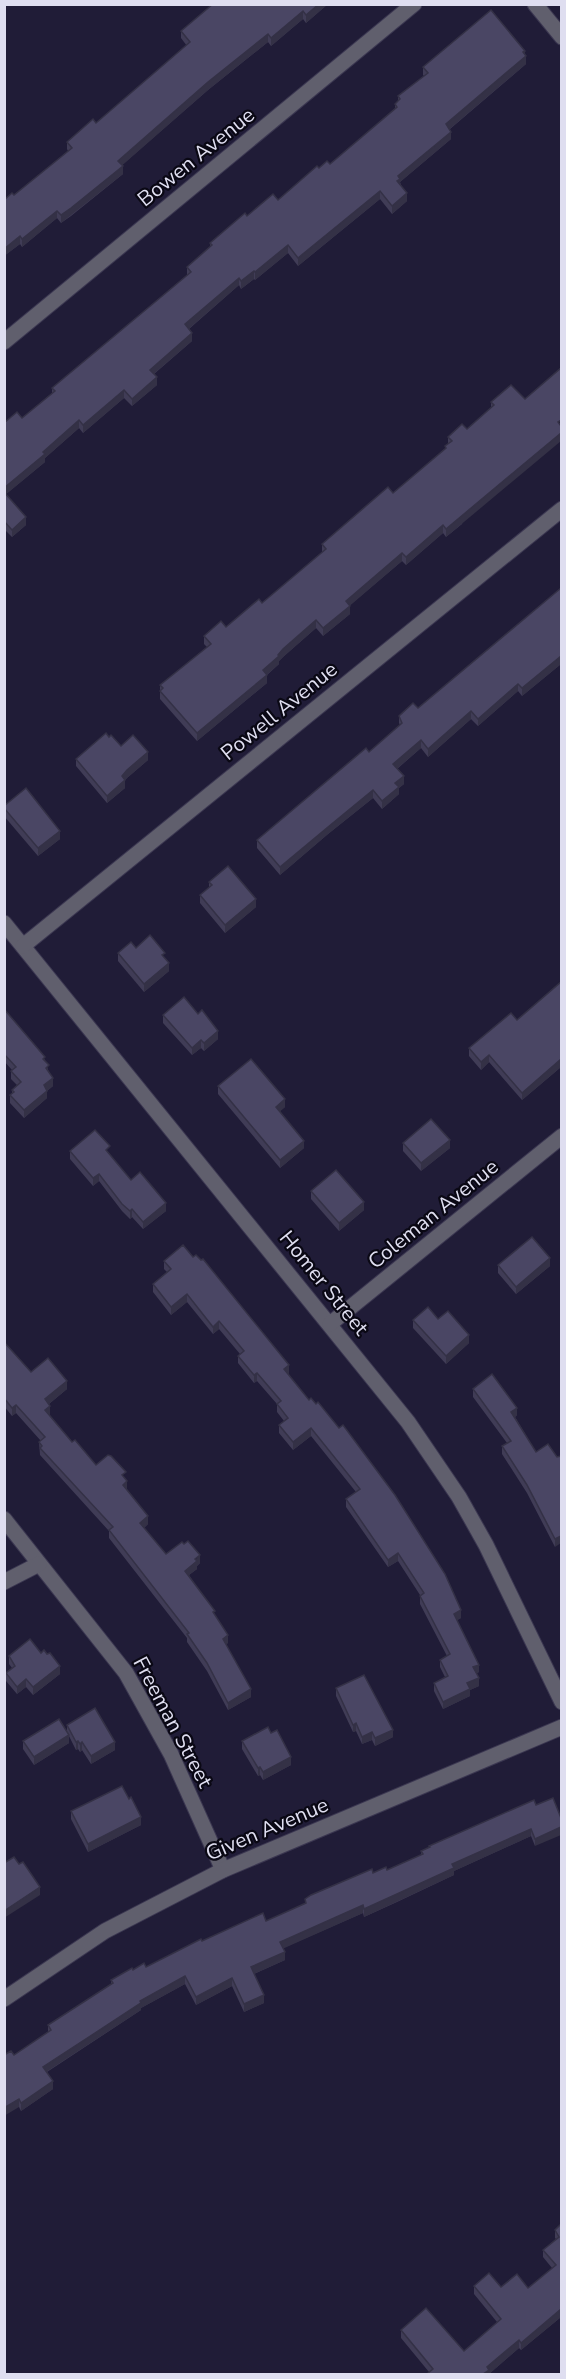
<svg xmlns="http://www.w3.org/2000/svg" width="566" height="2379" font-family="'Nunito Sans',sans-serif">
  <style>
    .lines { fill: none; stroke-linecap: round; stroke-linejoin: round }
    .minor-casing { stroke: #3b3751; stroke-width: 17 }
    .minor { stroke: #605f6d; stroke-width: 15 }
    .wall { fill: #403c56 }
    .shaded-wall { fill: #343146 }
    .building { fill: #4a4664; stroke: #343146; stroke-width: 1.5 }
    .labels { text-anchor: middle; stroke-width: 4.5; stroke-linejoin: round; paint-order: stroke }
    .street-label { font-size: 21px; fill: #dfdef0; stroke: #0a0814 }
  </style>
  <rect width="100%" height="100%" fill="#201c37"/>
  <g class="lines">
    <defs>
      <g id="minor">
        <polyline points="535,4 562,37"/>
        <polyline points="4,342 414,4"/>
        <polyline points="4,923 408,1422 459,1497 486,1545 562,1702"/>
        <polyline points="23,946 562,509"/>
        <polyline points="330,1324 562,1136"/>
        <polyline points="4,1519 126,1673 171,1754 223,1870"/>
        <polyline points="4,1582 39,1564"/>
        <polyline points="4,1999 105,1931 223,1870 562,1727"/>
      </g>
    </defs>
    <use href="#minor" class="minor-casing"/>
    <use href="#minor" class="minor"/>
  </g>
  <g class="wall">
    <polygon points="213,4 328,4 306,23 303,19 271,46 268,42 208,90 122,165 123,174 71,216 61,223 57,218 22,247 20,244 4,256 4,200 14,195 68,151 67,149 67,142 96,123 187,46 181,38 181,31"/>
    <polygon points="525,54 526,64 450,129 451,139 400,182 407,201 392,214 380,199 298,266 288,253 255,280 254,279 241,289 239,285 189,329 192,341 154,374 157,385 132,406 124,398 83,433 79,428 45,458 45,462 6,494 26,525 12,537 4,529 4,423 22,418 52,393 52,388 187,275 187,267 210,247 210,243 247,216 278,200 319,168 330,164 395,109 395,104 398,102 398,96 424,76 423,75 423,67"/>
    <polygon points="511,385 462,524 446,537 443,533 406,565 402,561 350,605 350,614 323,636 316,628 283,657 279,661 279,664 267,675 267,683 197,741 160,699 160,685 207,647 204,644 204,636 226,627 262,603 322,552 322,544 393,493 445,449 445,446 448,444 448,437 467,429 491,408 491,402"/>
    <polygon points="561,588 561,664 522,696 518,691 478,726 471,719 428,757 421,748 397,769 404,784 399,788 399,794 382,809 373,798 328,834 280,875 257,848 257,840 369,752 400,725 399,723 399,716 418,708"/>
    <polygon points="109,737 121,746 148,760 127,778 125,780 125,788 107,803 76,766 76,759"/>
    <polygon points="4,806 60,839 38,856 4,816"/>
    <polygon points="209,882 256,907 225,933 200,903 200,895 209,888"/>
    <polygon points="136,948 165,959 169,971 144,992 118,961 118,953"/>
    <polygon points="561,982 561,1067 522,1100 489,1062 481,1070 469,1056 469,1048 517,1020"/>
    <polygon points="4,1009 45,1060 53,1086 47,1091 47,1098 24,1118 10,1103 10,1095 12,1094 12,1090 17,1085 11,1079 11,1071 12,1070 4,1061"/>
    <polygon points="198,1014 218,1039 204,1051 201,1048 192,1055 163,1023 163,1015"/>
    <polygon points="218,1086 285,1107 280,1111 304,1148 280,1168 218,1094"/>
    <polygon points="403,1143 450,1148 421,1171 403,1151"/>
    <polygon points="70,1151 109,1154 131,1180 166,1211 143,1229 132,1217 130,1219 122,1211 99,1181 93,1186 70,1159"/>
    <polygon points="311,1191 364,1210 339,1231 311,1199"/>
    <polygon points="164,1261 289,1373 288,1374 461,1618 457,1620 479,1672 477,1673 479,1686 470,1690 470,1696 443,1709 434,1691 434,1683 445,1677 440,1667 440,1660 447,1656 420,1604 420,1595 398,1561 388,1567 346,1507 346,1499 356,1492 311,1436 293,1450 279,1433 279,1425 284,1421 277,1412 277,1404 257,1381 254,1383 238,1363 238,1356 240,1354 219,1329 213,1334 187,1302 171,1315 153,1292 153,1284 167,1272 164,1269"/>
    <polygon points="498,1265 550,1266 516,1294 498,1273"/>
    <polygon points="438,1319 469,1343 446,1364 413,1328 413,1320"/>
    <polygon points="4,1342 31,1372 67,1389 49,1404 50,1414 49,1415 72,1442 96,1465 126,1479 127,1490 148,1524 144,1528 166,1554 200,1563 197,1566 197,1569 189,1575 215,1616 228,1643 226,1644 251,1697 228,1710 207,1671 187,1642 187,1638 109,1538 109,1531 40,1455 39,1442 41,1441 16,1413 12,1416 4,1406"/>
    <polygon points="473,1389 517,1415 515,1417 536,1452 557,1457 555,1547 527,1493 502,1454 502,1446 507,1443 473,1397"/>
    <polygon points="41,1653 60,1674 33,1695 26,1687 17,1694 6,1681 6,1673 12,1668 9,1664 9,1656"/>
    <polygon points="336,1688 393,1737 375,1746 372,1740 362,1744 356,1731 353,1732 336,1696"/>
    <polygon points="67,1725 115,1750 91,1764 82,1750 80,1752 78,1749 76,1750 69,1736 69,1743 34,1765 23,1749 23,1741 67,1732"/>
    <polygon points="242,1741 291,1765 263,1780 260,1775 258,1776 242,1749"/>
    <polygon points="536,1805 535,1846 531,1836 454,1871 454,1875 397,1902 364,1917 363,1913 283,1948 285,1960 254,1974 264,2003 244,2012 232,1986 196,2005 185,1984 141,2008 141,2010 47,2072 53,2089 21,2111 19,2107 14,2055 48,2032 48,2025 111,1984 111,1980 133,1970 146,1967 202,1941 266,1921 305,1904 305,1899 373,1873 387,1870 421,1855 421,1851 429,1848 429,1846"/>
    <polygon points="71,1811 141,1825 88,1852 71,1819"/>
    <polygon points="561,2224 561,2317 521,2350 519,2348 489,2374 429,2372 401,2338 401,2330 464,2351 497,2322 474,2294 474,2286 528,2288 552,2268 543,2257 543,2250 556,2239 555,2238 555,2230"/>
  </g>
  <g class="shaded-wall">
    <polygon points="319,4 328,4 306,23 306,15"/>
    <polygon points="303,11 303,19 271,46 271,38"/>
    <polygon points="268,34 268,42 208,90 118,169 118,161 208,82"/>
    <polygon points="525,51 525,57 526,56 526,64 446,132 446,124"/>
    <polygon points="451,132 451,139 400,182 400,186 397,188 398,176"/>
    <polygon points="123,166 123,174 61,223 61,215"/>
    <polygon points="380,191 380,199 298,266 298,258"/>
    <polygon points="407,193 407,201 392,214 392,206"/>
    <polygon points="57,211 57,218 22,247 22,239"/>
    <polygon points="20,236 20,244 4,256 4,249"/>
    <polygon points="288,245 288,253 255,280 255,272"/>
    <polygon points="254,271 254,279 241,289 241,281"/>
    <polygon points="239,278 239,285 185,332 185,324"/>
    <polygon points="192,333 192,341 150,377 150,370"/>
    <polygon points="157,377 157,385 132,406 132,399"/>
    <polygon points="124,390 124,398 83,433 83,425"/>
    <polygon points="79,420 79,428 45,458 45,462 4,496 4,488 43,452"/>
    <polygon points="561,433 561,441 446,537 446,529"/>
    <polygon points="26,517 26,525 12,537 12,530"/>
    <polygon points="443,525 443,533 406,565 406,557"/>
    <polygon points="402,553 402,561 346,609 346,601"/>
    <polygon points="350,606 350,614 323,636 323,628"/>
    <polygon points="316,620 316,628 283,657 279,661 279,664 263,678 263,670 283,649"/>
    <polygon points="561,656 561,664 522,696 522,688"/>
    <polygon points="267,675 267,683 197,741 197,733"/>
    <polygon points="518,684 518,691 478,726 478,719"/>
    <polygon points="471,711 471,719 428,757 428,749"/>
    <polygon points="421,740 421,748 393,772 393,764"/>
    <polygon points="148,752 148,760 127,778 123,782 125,780 125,788 107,803 107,796 122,776 127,770"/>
    <polygon points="404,776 404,784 399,788 399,794 382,809 382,801 395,783"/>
    <polygon points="373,790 373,798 328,834 280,875 280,867 328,827"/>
    <polygon points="60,831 60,839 38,856 38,848"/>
    <polygon points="256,899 256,907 225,933 225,925"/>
    <polygon points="169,963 169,971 144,992 144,984"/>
    <polygon points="218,1031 218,1039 204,1051 204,1043"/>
    <polygon points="201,1040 201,1048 192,1055 192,1048"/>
    <polygon points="489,1055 489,1062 481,1070 481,1062"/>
    <polygon points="561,1059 561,1067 522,1100 522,1093"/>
    <polygon points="53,1078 53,1086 47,1091 47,1098 24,1118 24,1110 44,1085"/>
    <polygon points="285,1099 285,1107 276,1115 276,1107"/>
    <polygon points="450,1140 450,1148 421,1171 421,1163"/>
    <polygon points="304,1141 304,1148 280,1168 280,1160"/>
    <polygon points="99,1174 99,1181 93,1186 93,1178"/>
    <polygon points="364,1202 364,1210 339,1231 339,1223"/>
    <polygon points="166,1203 166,1211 143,1229 143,1222"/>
    <polygon points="132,1209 132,1217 130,1219 130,1211"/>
    <polygon points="550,1258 550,1266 516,1294 516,1287"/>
    <polygon points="187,1294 187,1302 171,1315 171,1307"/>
    <polygon points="219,1321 219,1329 213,1334 213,1327"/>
    <polygon points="469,1335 469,1343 446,1364 446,1356"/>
    <polygon points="289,1365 289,1373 284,1377 284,1369"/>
    <polygon points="257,1373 257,1381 254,1383 254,1375"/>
    <polygon points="67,1381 67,1389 45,1407 45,1399"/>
    <polygon points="16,1405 16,1413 12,1416 12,1408"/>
    <polygon points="50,1406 50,1414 45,1418 45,1410"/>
    <polygon points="517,1408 517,1415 511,1420 511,1412"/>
    <polygon points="311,1428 311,1436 293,1450 293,1442"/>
    <polygon points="127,1481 127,1489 123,1493 123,1485"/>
    <polygon points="148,1516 148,1524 140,1531 140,1523"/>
    <polygon points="561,1536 561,1543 555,1547 555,1539"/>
    <polygon points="398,1553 398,1561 388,1567 388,1560"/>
    <polygon points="200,1555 200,1563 197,1566 197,1569 185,1578 185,1571"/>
    <polygon points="461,1610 461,1618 454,1622 454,1614"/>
    <polygon points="228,1635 228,1643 223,1647 223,1639"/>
    <polygon points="479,1665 479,1672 473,1675 473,1667"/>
    <polygon points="60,1666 60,1674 33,1695 33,1687"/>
    <polygon points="479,1678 479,1686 470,1690 470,1696 443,1709 443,1702 467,1683"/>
    <polygon points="26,1679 26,1687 17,1694 17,1687"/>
    <polygon points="251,1689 251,1697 228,1710 228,1703"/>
    <polygon points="356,1723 356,1731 353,1732 353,1725"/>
    <polygon points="393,1730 393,1737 375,1746 375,1738"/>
    <polygon points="372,1732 372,1740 362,1744 362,1737"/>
    <polygon points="69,1735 69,1743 34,1765 34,1757"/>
    <polygon points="78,1741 78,1749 76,1750 76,1742"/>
    <polygon points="82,1742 82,1750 80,1752 80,1744"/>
    <polygon points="115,1742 115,1750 91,1764 91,1756"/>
    <polygon points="291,1757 291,1765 263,1780 263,1772"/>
    <polygon points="260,1767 260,1775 258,1776 258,1768"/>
    <polygon points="141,1817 141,1825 88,1852 88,1844"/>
    <polygon points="561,1827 561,1835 535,1846 535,1839"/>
    <polygon points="531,1829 531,1836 454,1871 454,1875 364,1917 364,1909 452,1864"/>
    <polygon points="40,1887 40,1895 4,1918 4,1911"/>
    <polygon points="363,1905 363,1913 280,1950 280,1942"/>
    <polygon points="285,1952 285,1960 251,1975 251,1967"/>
    <polygon points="185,1976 185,1984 141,2008 141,2010 43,2074 43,2067 140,2001"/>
    <polygon points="232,1978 232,1986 196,2005 196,1997"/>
    <polygon points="264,1995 264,2003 244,2012 244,2004"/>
    <polygon points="53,2081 53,2089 21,2111 21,2103"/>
    <polygon points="19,2099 19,2107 4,2116 4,2108"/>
    <polygon points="561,2309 561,2317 521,2350 521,2343"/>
    <polygon points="519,2340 519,2348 489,2374 483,2374 487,2367"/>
  </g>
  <g class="building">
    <polygon points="213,4 319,4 306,15 303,11 271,38 268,34 208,82 118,161 123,166 71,208 61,215 57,211 22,239 20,236 4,249 4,200 12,193 14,195 72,148 67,142 93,119 96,123 190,42 181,31"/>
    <polygon points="491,10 525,51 523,52 526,56 446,124 451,132 398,176 400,179 397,181 407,193 392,206 380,191 298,258 288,245 255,272 254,271 241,281 239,278 185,324 192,333 150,370 157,377 132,399 124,390 83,425 79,420 43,452 45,454 4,488 4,423 17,412 22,418 55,391 52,388 191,272 187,267 212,245 210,243 245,213 247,216 273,194 278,200 317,166 319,168 327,161 330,164 397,107 395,104 400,99 398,96 428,73 423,67"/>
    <polygon points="561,368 561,420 558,422 561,426 561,433 446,529 443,525 406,557 402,553 346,601 350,606 323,628 316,620 283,649 278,655 279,656 263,670 267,675 197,733 160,691 163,688 160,685 211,644 204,636 221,621 226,627 259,599 262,603 326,549 322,544 388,487 393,493 446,448 445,446 452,441 448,437 462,424 467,429 494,405 491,402 511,385 525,399"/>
    <polygon points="4,492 26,517 12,530 4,521"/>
    <polygon points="561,588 561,656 522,688 518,684 478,719 471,711 428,749 421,740 393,764 404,776 395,783 399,787 382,801 373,790 328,827 280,867 257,840 366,748 369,752 402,723 399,716 413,703 418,708"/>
    <polygon points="106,733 109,737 111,735 121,746 133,735 148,752 127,770 122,776 125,780 107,796 76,759"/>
    <polygon points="26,788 60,831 38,848 4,808 4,806"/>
    <polygon points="228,866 256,899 225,925 200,895 212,885 209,882"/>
    <polygon points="150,935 165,953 162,955 169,963 144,984 118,953 131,942 136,948"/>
    <polygon points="561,982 561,1059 522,1093 489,1055 481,1062 469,1048 511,1013 517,1020"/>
    <polygon points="184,997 198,1014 202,1010 218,1031 204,1043 201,1040 192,1048 163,1015"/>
    <polygon points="4,1009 45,1057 43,1059 49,1065 46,1068 53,1078 44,1085 47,1091 24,1110 10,1095 14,1092 12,1090 21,1082 11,1071 16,1067 4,1054"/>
    <polygon points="251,1059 285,1099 276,1107 304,1141 280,1160 218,1086"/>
    <polygon points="431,1119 450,1140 421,1163 403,1143"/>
    <polygon points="95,1130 110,1146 106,1150 131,1180 140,1172 166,1203 143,1222 132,1209 130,1211 122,1204 99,1174 93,1178 70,1151"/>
    <polygon points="336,1170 364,1202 339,1223 311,1191"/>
    <polygon points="532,1237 550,1258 516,1287 498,1265"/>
    <polygon points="183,1245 193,1257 196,1255 201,1260 203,1259 289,1365 284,1369 309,1400 311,1398 316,1404 318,1402 339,1428 343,1425 395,1495 445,1574 461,1610 454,1614 479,1665 473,1667 479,1678 467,1683 470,1689 443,1702 434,1683 448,1676 440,1660 450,1654 420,1596 424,1593 398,1553 388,1560 346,1499 360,1489 311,1428 293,1442 279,1425 288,1418 277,1404 281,1401 257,1373 254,1375 238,1356 244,1351 219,1321 213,1327 187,1294 171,1307 153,1284 171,1269 164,1261"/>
    <polygon points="428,1307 438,1319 448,1311 469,1335 446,1356 413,1320"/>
    <polygon points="4,1342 31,1372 48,1358 67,1381 45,1399 50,1406 45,1410 72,1442 75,1440 96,1465 108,1455 111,1456 126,1472 122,1475 127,1481 123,1485 148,1516 140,1523 166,1554 182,1542 184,1544 188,1541 200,1555 195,1559 197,1561 185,1571 215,1611 213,1612 228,1635 223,1639 251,1689 228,1703 207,1663 187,1634 189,1633 109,1530 113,1527 40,1448 42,1446 39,1442 45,1437 16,1405 12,1408 4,1398"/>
    <polygon points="492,1374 517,1408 511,1412 536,1452 548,1444 557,1457 561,1456 561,1536 555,1539 527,1485 502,1446 511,1441 473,1389"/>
    <polygon points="30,1639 41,1653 44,1650 47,1654 50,1653 60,1666 33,1687 26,1679 17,1687 6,1673 15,1666 9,1656"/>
    <polygon points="364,1675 393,1730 375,1738 372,1732 362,1737 356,1723 353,1725 336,1688"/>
    <polygon points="95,1708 115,1742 91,1756 82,1742 80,1744 78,1741 76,1742 67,1725"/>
    <polygon points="59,1719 69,1735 34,1757 23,1741"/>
    <polygon points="268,1727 271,1733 277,1730 291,1757 263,1772 260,1767 258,1768 242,1741"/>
    <polygon points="122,1786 129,1799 131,1797 141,1817 88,1844 71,1811"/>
    <polygon points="553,1798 561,1818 561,1827 535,1839 531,1829 452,1864 454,1868 397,1894 364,1909 363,1905 280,1942 285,1952 251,1967 264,1995 244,2004 232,1978 196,1997 185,1976 140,2001 141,2003 43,2067 53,2081 21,2103 19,2099 4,2108 4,2055 11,2051 14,2055 51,2030 48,2025 113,1983 111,1980 132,1968 133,1970 144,1963 146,1967 201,1939 202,1941 263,1913 266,1921 306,1903 305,1899 311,1895 372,1869 373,1873 386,1867 387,1870 423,1854 421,1851 430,1847 429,1846 534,1800 536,1805"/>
    <polygon points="14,1857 19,1864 23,1862 40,1887 4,1911 4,1863"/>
    <polygon points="561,2224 561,2309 521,2343 519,2340 487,2367 489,2370 483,2374 427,2374 433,2369 401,2330 426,2308 464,2351 501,2319 474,2286 489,2273 501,2287 517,2274 528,2288 556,2265 543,2250 559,2237 555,2230"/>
  </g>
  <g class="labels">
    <g class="street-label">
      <text transform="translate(196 157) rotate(-39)" y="7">Bowen Avenue</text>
      <text transform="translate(279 711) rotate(-39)" y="7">Powell Avenue</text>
      <text transform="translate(433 1214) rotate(-39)" y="7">Coleman Avenue</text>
      <text transform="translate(324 1283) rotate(51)" y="7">Homer Street</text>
      <text transform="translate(173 1722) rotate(62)" y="7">Freeman Street</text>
      <text transform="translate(267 1829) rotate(-23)" y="7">Given Avenue</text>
    </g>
  </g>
  <rect width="566" height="2379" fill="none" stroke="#dfdef0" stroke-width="12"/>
</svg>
